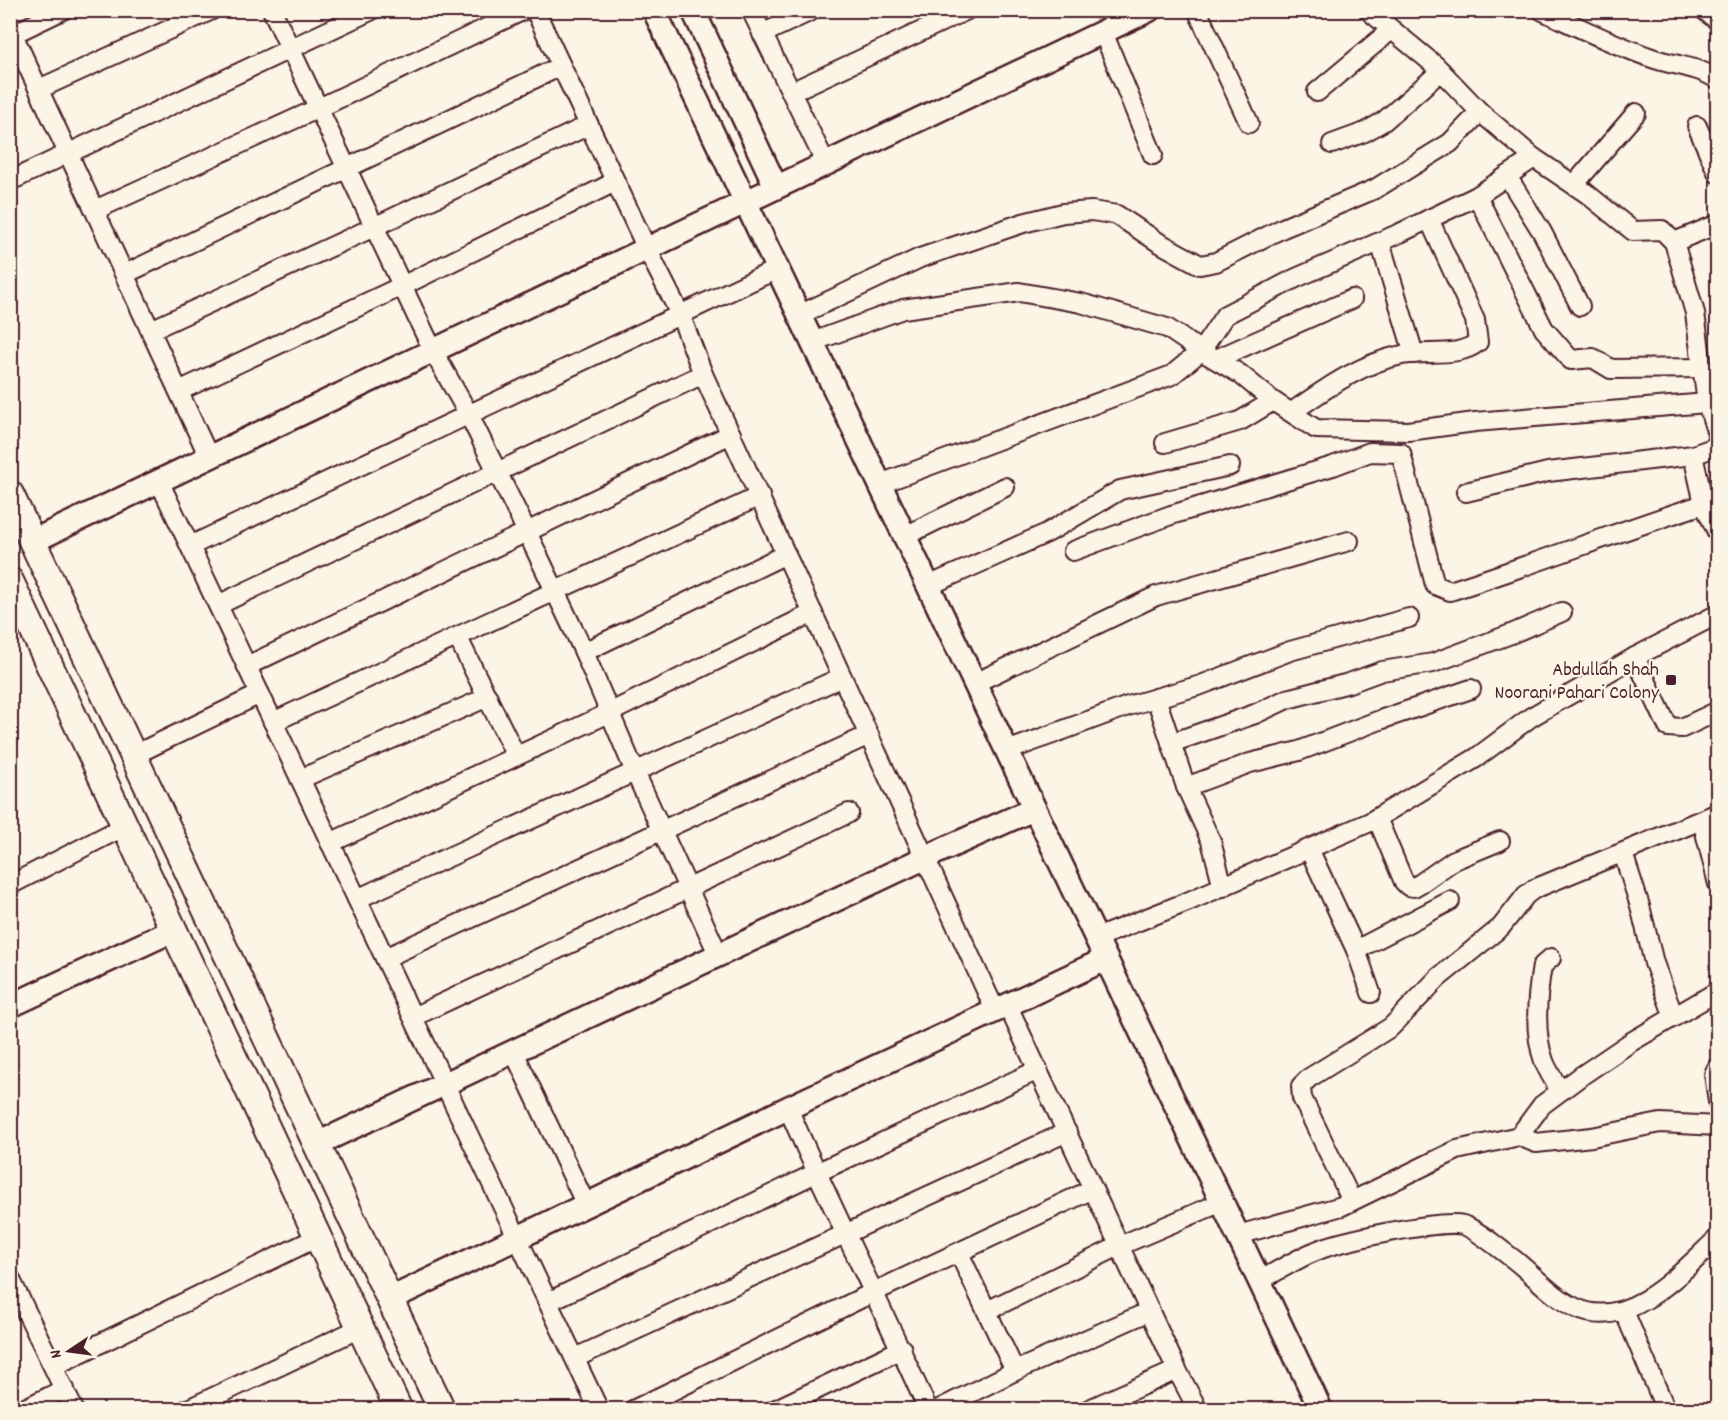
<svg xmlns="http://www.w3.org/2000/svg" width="1728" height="1420" font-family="Dekko,sans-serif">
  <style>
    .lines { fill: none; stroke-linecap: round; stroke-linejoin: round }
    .minor-casing { stroke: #4a1f2b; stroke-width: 22 }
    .tertiary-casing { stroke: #4a1f2b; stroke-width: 27 }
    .secondary-casing { stroke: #4a1f2b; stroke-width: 30 }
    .minor { stroke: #fcf5e5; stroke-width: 18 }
    .tertiary { stroke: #fcf5e5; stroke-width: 22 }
    .secondary { stroke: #fcf5e5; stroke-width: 26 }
    .poi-dot { fill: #4a1f2b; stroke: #fcf5e5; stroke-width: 2 }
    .labels { text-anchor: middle; stroke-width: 4.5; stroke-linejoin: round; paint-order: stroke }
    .poi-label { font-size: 20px; fill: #4a1f2b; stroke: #fcf5e5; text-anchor: end }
  </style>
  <rect width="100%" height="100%" fill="#fcf5e5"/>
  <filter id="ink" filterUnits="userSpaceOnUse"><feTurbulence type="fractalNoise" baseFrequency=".0167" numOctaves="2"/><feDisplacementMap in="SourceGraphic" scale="12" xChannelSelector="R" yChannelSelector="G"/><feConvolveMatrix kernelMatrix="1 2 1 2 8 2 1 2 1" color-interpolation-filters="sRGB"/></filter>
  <g filter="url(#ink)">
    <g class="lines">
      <defs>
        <g id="minor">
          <polyline points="272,10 433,351 469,415 527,532 584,652 635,772 719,956"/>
          <polyline points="535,10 647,249 680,314 703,374 995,1010"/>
          <polyline points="751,10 826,164"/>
          <polyline points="1197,10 1249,123"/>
          <polyline points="1368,10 1436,66 1480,112 1534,158 1586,193 1633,231 1662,230 1674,242 1695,313 1707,403 1718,437"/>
          <path d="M1541,10C1578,27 1614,45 1652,58C1674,66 1698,66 1718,80"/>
          <polyline points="1704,10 1718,21"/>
          <polyline points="10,28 209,457"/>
          <polyline points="1103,32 1153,155"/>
          <polyline points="13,34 63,10"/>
          <polyline points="762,34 813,10"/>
          <polyline points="39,89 212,10"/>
          <polyline points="791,92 967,10"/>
          <polyline points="1317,92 1391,30"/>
          <polyline points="1697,126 1718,174"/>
          <polyline points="1332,144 1365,132 1384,121 1441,71"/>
          <polyline points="1507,176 1542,232 1580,306"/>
          <polyline points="10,181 372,10"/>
          <polyline points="1574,185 1636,113"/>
          <polyline points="1477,196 1544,329 1571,360 1593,358 1611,369 1703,368"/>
          <polyline points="95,210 319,108 524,10"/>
          <polyline points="1380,242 1414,354"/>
          <polyline points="1674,242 1718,224"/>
          <polyline points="125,274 561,66"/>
          <polyline points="799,315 920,258 1023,223 1063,213 1092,211 1117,215 1158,242 1200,265 1216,262 1283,228 1375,189 1450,143 1480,112"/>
          <polyline points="151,330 374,227 589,125"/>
          <polyline points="812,342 903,309 1019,292 1081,303 1167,328 1201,351 1240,374 1273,401 1316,429 1408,431 1475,422 1707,403"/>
          <polyline points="1216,359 1352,299"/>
          <polyline points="179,391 402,286 615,182"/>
          <path d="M1292,412C1325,389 1361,363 1402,355C1427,350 1459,358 1478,342L1475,320L1429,219"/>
          <polyline points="1165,443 1240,421 1273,401"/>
          <polyline points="1693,455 1704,504 1718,534"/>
          <polyline points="159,481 599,1410"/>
          <polyline points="880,484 1172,375 1201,351 1225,315 1296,278 1400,233 1477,196 1534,158"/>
          <polyline points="1466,492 1548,472 1693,455 1718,446"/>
          <polyline points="905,536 1005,487"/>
          <polyline points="190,546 777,269"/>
          <path d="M1073,551L1171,515L1333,466L1370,452L1401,453L1435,585L1450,591C1535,564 1619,531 1704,504"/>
          <polyline points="928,586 1047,533 1120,490 1230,466"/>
          <polyline points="218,605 703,374"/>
          <polyline points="458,638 516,756"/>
          <polyline points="584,652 786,554"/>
          <polyline points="1635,657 1668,727 1682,728 1718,711"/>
          <polyline points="247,666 731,434"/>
          <polyline points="975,683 1156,596 1349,541"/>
          <polyline points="1156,698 1186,787 1211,841 1223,887"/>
          <polyline points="273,722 760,496"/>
          <polyline points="1171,743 1255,714 1287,699 1349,683 1382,671 1433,663 1511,634 1562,612"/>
          <polyline points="1007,751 1128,706 1201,685 1290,651 1409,618"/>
          <polyline points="134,755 260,694"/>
          <polyline points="300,779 488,697"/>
          <polyline points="1186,787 1250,763 1299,751 1380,720 1471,689"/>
          <polyline points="1377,818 1404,882 1408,886 1414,887 1421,883 1454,860 1500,841"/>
          <polyline points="1702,820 1718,884"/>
          <polyline points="330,843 609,713 813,613"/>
          <polyline points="1309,849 1356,950 1371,993"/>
          <polyline points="1623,853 1640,906 1654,963 1674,1017"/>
          <polyline points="10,885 125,826"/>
          <polyline points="357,899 842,677"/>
          <polyline points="1096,938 1187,902 1370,822 1476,758 1531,717 1635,657 1718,614"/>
          <polyline points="1356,950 1450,901"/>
          <polyline points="385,958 869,735"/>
          <path d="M1551,958L1542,966C1537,995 1534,1034 1544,1061C1548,1072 1555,1081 1560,1091"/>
          <polyline points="1007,1004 1177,1370 1198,1410"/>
          <polyline points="413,1017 849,813"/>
          <polyline points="514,1052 586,1205"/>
          <polyline points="1718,1066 1714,1074 1718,1102"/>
          <path d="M788,1108C832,1210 883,1308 928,1410"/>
          <polyline points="1519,1136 1542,1105 1581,1076 1631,1042 1718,991"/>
          <polyline points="1352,1201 1302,1098 1301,1086 1309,1078 1391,1027 1438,978 1501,927 1526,895 1534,889 1718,813"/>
          <polyline points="1238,1235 1342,1206 1457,1150 1519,1136 1536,1143 1592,1137 1660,1123 1718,1126"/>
          <polyline points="959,1253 1015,1371"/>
          <polyline points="10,1278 74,1410"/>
          <path d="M1259,1281C1278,1271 1296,1259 1316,1251C1337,1241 1442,1219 1463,1225C1476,1229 1496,1246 1508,1255C1531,1271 1550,1296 1576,1308C1629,1333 1683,1270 1718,1238"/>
          <polyline points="548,1302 816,1173 1038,1070"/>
          <polyline points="987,1311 1119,1246 1222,1202"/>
          <polyline points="1624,1311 1666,1410"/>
          <polyline points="575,1358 1067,1132"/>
          <polyline points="54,1366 318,1237"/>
          <polyline points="21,1410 65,1389"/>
          <polyline points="186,1410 360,1328"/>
          <polyline points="633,1410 874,1292 1093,1189"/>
          <polyline points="774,1410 902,1349"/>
          <polyline points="937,1410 1015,1371 1150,1311"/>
          <polyline points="1087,1410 1177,1370"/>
        </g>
        <g id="tertiary">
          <polyline points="654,10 1321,1410"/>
          <polyline points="693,10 776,187"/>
          <polyline points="33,541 1149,10"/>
          <polyline points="10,1006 174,930"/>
          <polyline points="317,1144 933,854 1034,809"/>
          <polyline points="390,1299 788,1108 1106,959"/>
        </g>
        <g id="secondary">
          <polyline points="10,494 442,1410"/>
          <polyline points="10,581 399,1410"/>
        </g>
      </defs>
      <use href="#minor" class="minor-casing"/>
      <use href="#tertiary" class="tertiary-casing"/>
      <use href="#secondary" class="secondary-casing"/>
      <use href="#minor" class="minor"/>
      <use href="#tertiary" class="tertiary"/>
      <use href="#secondary" class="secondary"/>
    </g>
  </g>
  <rect class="poi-dot" x="1665" y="674" width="12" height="12" rx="3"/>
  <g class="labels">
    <g class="poi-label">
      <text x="1659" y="675">Abdullah Shah<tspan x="1659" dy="23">Noorani Pahari Colony</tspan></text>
    </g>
  </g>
  <rect width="1728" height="1420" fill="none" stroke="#fcf5e5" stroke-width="36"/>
  <rect x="18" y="18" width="1692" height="1384" fill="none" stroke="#4a1f2b" stroke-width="2" filter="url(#ink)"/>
  <g transform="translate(69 1351) rotate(257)" stroke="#fcf5e5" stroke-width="4.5" paint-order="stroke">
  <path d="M0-4.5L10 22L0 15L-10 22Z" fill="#4a1f2b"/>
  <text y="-9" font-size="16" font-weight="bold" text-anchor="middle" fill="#4a1f2b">N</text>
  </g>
</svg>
